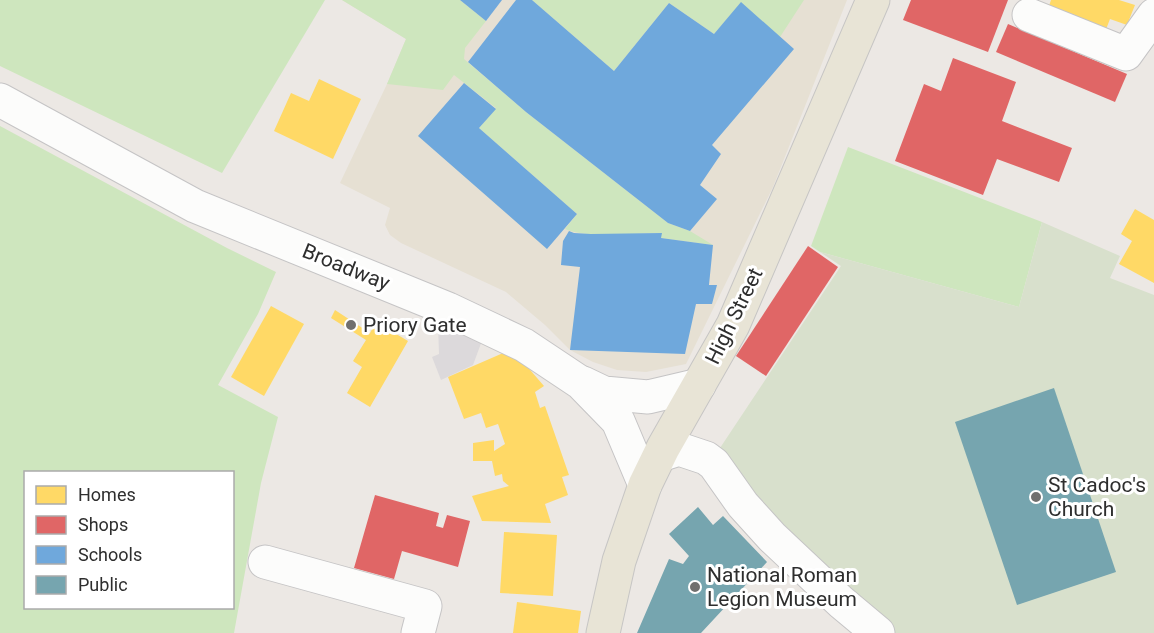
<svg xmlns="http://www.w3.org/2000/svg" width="1154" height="633" font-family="Roboto,sans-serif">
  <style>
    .industrial { fill: #dcd9db }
    .education { fill: #e6e0d3 }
    .green { fill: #cee6be; fill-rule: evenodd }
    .cemetery { fill: #d8e0cc }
    .homes { fill: #ffd966 }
    .shops { fill: #e06666 }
    .schools { fill: #6fa8dc }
    .public { fill: #76a5af }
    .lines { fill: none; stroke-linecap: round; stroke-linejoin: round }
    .minor-casing { stroke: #c5c4c5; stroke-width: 35 }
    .major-casing { stroke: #c6c5c4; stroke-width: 35 }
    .minor { stroke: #fcfcfb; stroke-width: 33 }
    .major { stroke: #e8e4d6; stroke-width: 33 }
    .poi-dot { fill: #706f6e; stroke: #fff; stroke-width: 2 }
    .labels { text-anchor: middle; stroke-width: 6; stroke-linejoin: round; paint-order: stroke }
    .street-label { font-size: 21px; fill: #2e2e2e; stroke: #fff }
    .poi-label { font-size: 21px; fill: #2e2e2e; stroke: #fff; text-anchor: start }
  </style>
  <rect width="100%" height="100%" fill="#ece8e4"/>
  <polygon class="industrial" points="438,325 469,331 483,338 473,365 441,380 432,357 439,354"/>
  <polygon class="education" points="342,0 847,0 773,187 686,364 646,372 617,370 593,362 570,350 545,325 506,292 401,243 390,235 385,225 390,208 340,183 387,84 406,39"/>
  <g class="green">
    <polygon points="0,0 325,0 222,173 0,66"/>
    <path d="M342,0H460L486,21L465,48L464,59L526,112L668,223L690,231L713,245L661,238V233C635,233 587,239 565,229L577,214L479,128L496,108L454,75L443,90L387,84L406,39Z"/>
    <polygon points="532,0 804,0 780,37 741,3 714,34 669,3 614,71"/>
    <path d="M0,126L227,248L276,272L258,314L218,385L278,417L261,483L234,633H0ZM26,472H232V608H26Z"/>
    <polygon points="848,147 1042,222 1019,307 820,252 811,246"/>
  </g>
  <polygon class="cemetery" points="1042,222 1120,256 1110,278 1154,295 1154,633 891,633 759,511 720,448 841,266 820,252 1019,307"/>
  <g class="homes">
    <polygon points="1051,0 1119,0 1135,5 1127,25 1110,19 1105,32 1047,12"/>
    <polygon points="319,79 361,99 333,159 274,131 291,93 309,101"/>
    <polygon points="1135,209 1154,220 1154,283 1119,264 1132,241 1121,234"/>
    <polygon points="271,306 304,324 264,396 231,377"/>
    <polygon points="335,310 370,333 376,322 408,341 370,407 347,393 362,367 353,361 366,340 331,318"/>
    <polygon points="512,349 544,386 535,392 540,408 545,406 569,475 562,477 568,495 545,504 551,523 482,521 472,496 509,486 503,481 502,474 495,476 492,461 473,461 473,443 494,440 494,451 505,444 498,424 486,428 481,413 464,419 448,377"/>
    <polygon points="504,532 557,535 553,596 500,593"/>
    <polygon points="517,602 581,611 578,633 513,633"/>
  </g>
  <g class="shops">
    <polygon points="911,0 1008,0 988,52 903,20"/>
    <polygon points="1008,24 1127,74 1115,102 996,52"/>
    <polygon points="953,58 1016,82 1002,121 1072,148 1059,182 997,159 983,195 895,161 924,84 941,91"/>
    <polygon points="808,246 838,267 766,376 736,356"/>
    <polygon points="375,495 439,513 436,526 443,528 447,515 470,521 458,567 402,551 394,579 354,568"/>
  </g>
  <g class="schools">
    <polygon points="460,0 502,0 486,21"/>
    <polygon points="516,0 532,0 614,71 669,3 714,34 741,2 794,49 712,145 721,154 700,185 717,199 690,231 668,223 526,112 468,62"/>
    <polygon points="464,83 496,109 479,128 577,214 547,249 418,136"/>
    <polygon points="569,231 574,233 591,234 662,233 661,238 713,245 709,285 717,285 712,304 696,304 685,354 570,350 580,267 561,265 563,241"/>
  </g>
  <g class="public">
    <polygon points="1054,388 1116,572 1017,605 955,422"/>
    <polygon points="698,507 713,525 723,516 767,562 701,633 637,633 669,559 683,564 689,556 669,534"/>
  </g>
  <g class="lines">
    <defs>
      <g id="minor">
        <polyline points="1029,15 1126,54 1154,15"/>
        <polyline points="0,100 195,206 448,309 524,345 581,383 618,421 645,485"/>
        <polyline points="583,383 604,393 648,397 699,385"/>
        <polyline points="660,455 679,449 706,458 714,464 743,505 772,537 841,602 878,633"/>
        <polyline points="265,562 425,606 418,633"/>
      </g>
      <polyline id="major" points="603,633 619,561 645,485 663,448 733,325 873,0"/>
    </defs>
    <use href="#minor" class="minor-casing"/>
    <use href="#major" class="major-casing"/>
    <use href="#minor" class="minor"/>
    <use href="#major" class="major"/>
  </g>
  <g class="poi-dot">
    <circle cx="351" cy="325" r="6"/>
    <circle cx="1036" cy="497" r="6"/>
    <circle cx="695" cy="587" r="6"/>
  </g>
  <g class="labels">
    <g class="street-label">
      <text transform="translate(346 267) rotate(22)" y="7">Broadway</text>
      <text transform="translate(734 316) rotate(-64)" y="7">High Street</text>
    </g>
    <g class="poi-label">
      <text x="363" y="332">Priory Gate</text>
      <text x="1048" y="492">St Cadoc's<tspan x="1048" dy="24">Church</tspan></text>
      <text x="707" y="582">National Roman<tspan x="707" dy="24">Legion Museum</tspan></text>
    </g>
  </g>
  <rect x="24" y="471" width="210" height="138" fill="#ffffff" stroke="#ababab" stroke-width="1.5"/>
  <rect x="36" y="486" width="30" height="18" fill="#ffd966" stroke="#ababab" stroke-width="1.5"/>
  <text x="78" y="501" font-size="18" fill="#2e2e2e">Homes</text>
  <rect x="36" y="516" width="30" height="18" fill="#e06666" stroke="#ababab" stroke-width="1.5"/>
  <text x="78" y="531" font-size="18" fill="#2e2e2e">Shops</text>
  <rect x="36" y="546" width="30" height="18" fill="#6fa8dc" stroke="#ababab" stroke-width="1.5"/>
  <text x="78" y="561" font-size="18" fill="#2e2e2e">Schools</text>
  <rect x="36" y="576" width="30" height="18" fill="#76a5af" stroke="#ababab" stroke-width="1.5"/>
  <text x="78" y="591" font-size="18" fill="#2e2e2e">Public</text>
</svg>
